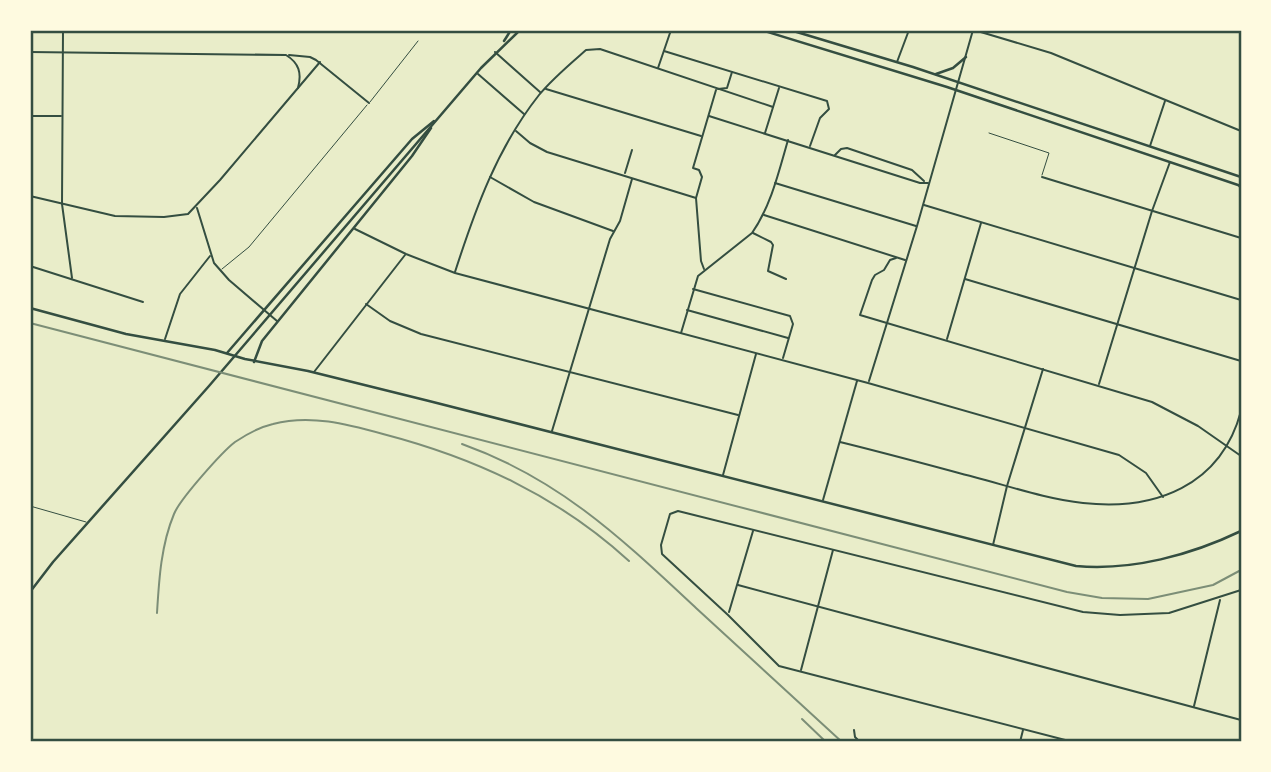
<svg xmlns="http://www.w3.org/2000/svg" width="1271" height="772" font-family="Lato,sans-serif">
  <style>
    .lines { fill: none; stroke-linecap: round; stroke-linejoin: round }
    .service { stroke: #344e41; stroke-width: 1 }
    .minor { stroke: #344e41; stroke-width: 2 }
    .tertiary { stroke: #344e41; stroke-width: 2.5 }
    .secondary { stroke: #344e41; stroke-width: 2.5 }
    .primary { stroke: #344e41; stroke-width: 3.5 }
    .rail { stroke: #7c8e77; stroke-width: 2 }
    .neatline { fill: none; stroke: #344e41; stroke-width: 2.5 }
  </style>
  <rect width="100%" height="100%" fill="#e9edc9"/>
  <g class="lines">
    <g class="service">
      <polyline points="370,102 418,41"/>
      <polyline points="989,133 1049,153 1042,175"/>
      <polyline points="222,269 249,247 367,105"/>
      <polyline points="30,506 86,522"/>
    </g>
    <g class="minor">
      <polyline points="63,30 62,204 72,278"/>
      <polyline points="974,30 1051,53 1241,131"/>
      <polyline points="664,51 827,101 829,109 820,118 810,146"/>
      <path d="M30,52L286,55C299,63 302,73 298,88"/>
      <polyline points="495,52 540,92"/>
      <polyline points="289,55 310,57 316,60 369,103"/>
      <polyline points="897,62 909,30"/>
      <polyline points="658,68 671,30"/>
      <polyline points="478,74 524,114"/>
      <polyline points="546,89 701,136"/>
      <polyline points="718,89 727,88 732,72"/>
      <polyline points="30,116 61,116"/>
      <polyline points="709,116 920,183 928,183"/>
      <polyline points="516,131 530,143 547,152 696,198"/>
      <polyline points="765,133 779,88"/>
      <polyline points="1150,146 1165,101"/>
      <polyline points="835,155 841,149 847,148 912,170 924,181"/>
      <polyline points="625,173 632,150"/>
      <polyline points="490,177 534,202 613,231"/>
      <polyline points="1042,177 1241,238"/>
      <polyline points="775,183 916,226"/>
      <polyline points="30,196 115,216 164,217 188,214 220,180 320,62"/>
      <polyline points="924,205 1241,300"/>
      <polyline points="197,208 214,263 229,280 277,321"/>
      <polyline points="764,215 905,260"/>
      <polyline points="355,229 406,254 455,273 868,383 1119,455 1146,473 1163,497"/>
      <polyline points="753,233 771,242 773,245 768,271 786,279"/>
      <polyline points="896,258 890,260 884,270 875,275 872,280 860,315 1152,402 1198,426 1241,456"/>
      <polyline points="30,266 143,302"/>
      <polyline points="704,269 701,261 696,198 702,177 699,170 693,168 716,90"/>
      <path d="M455,272C475,210 497,148 539,95C552,79 570,64 586,50L600,49L773,107"/>
      <polyline points="965,279 1241,361"/>
      <polyline points="693,289 790,316 793,324 783,358"/>
      <polyline points="366,304 390,321 421,334 738,415"/>
      <polyline points="687,310 788,338"/>
      <path d="M681,333L698,276L752,233C771,206 779,171 788,140"/>
      <polyline points="165,339 180,294 210,256"/>
      <polyline points="947,339 981,223"/>
      <polyline points="314,372 405,255"/>
      <polyline points="869,381 917,226 973,30"/>
      <polyline points="1099,384 1152,211 1170,162"/>
      <polyline points="552,431 610,239 620,221 632,179"/>
      <path d="M840,442C885,453 929,465 974,477C1009,486 1046,499 1083,503C1155,511 1221,486 1241,411"/>
      <polyline points="723,475 756,354"/>
      <polyline points="823,500 857,381"/>
      <polyline points="993,545 1007,486 1043,369"/>
      <polyline points="738,585 1241,720"/>
      <polyline points="729,612 753,531"/>
      <polyline points="801,670 833,550"/>
      <polyline points="1194,706 1220,600"/>
      <polyline points="854,730 855,737 860,742"/>
      <polyline points="1020,742 1023,730"/>
      <polyline points="1073,742 779,666 728,615 662,554 661,545 670,514 678,511 1083,612 1120,615 1169,613 1241,590"/>
    </g>
    <g class="tertiary">
      <path d="M30,308L126,334L215,350L245,359L308,371L429,401L1076,566C1132,571 1191,555 1241,531"/>
      <polyline points="227,353 412,139 434,121"/>
      <polyline points="254,362 262,341 412,156 431,128"/>
    </g>
    <g class="secondary">
      <polyline points="761,30 947,87 1241,186"/>
      <polyline points="790,30 913,67 1241,177"/>
      <polyline points="504,41 511,30"/>
      <polyline points="936,74 953,68 966,57"/>
      <polyline points="30,592 53,562 209,386 481,68 520,30"/>
    </g>
    <polyline class="primary" points="1240,186 1241,187"/>
    <g class="rail">
      <polyline points="30,323 1067,592 1102,598 1148,599 1213,585 1241,570"/>
      <path d="M462,444C560,479 622,539 696,608C745,653 793,697 842,742"/>
      <path d="M157,613C159,580 161,545 174,514C180,499 222,452 235,442C247,434 260,427 273,424C310,414 347,424 383,434C475,458 558,496 629,561"/>
      <polyline points="802,719 826,742"/>
    </g>
  </g>
  <rect width="1271" height="772" fill="none" stroke="#fefae0" stroke-width="63"/>
  <rect x="32" y="32" width="1208" height="708" class="neatline"/>
</svg>
